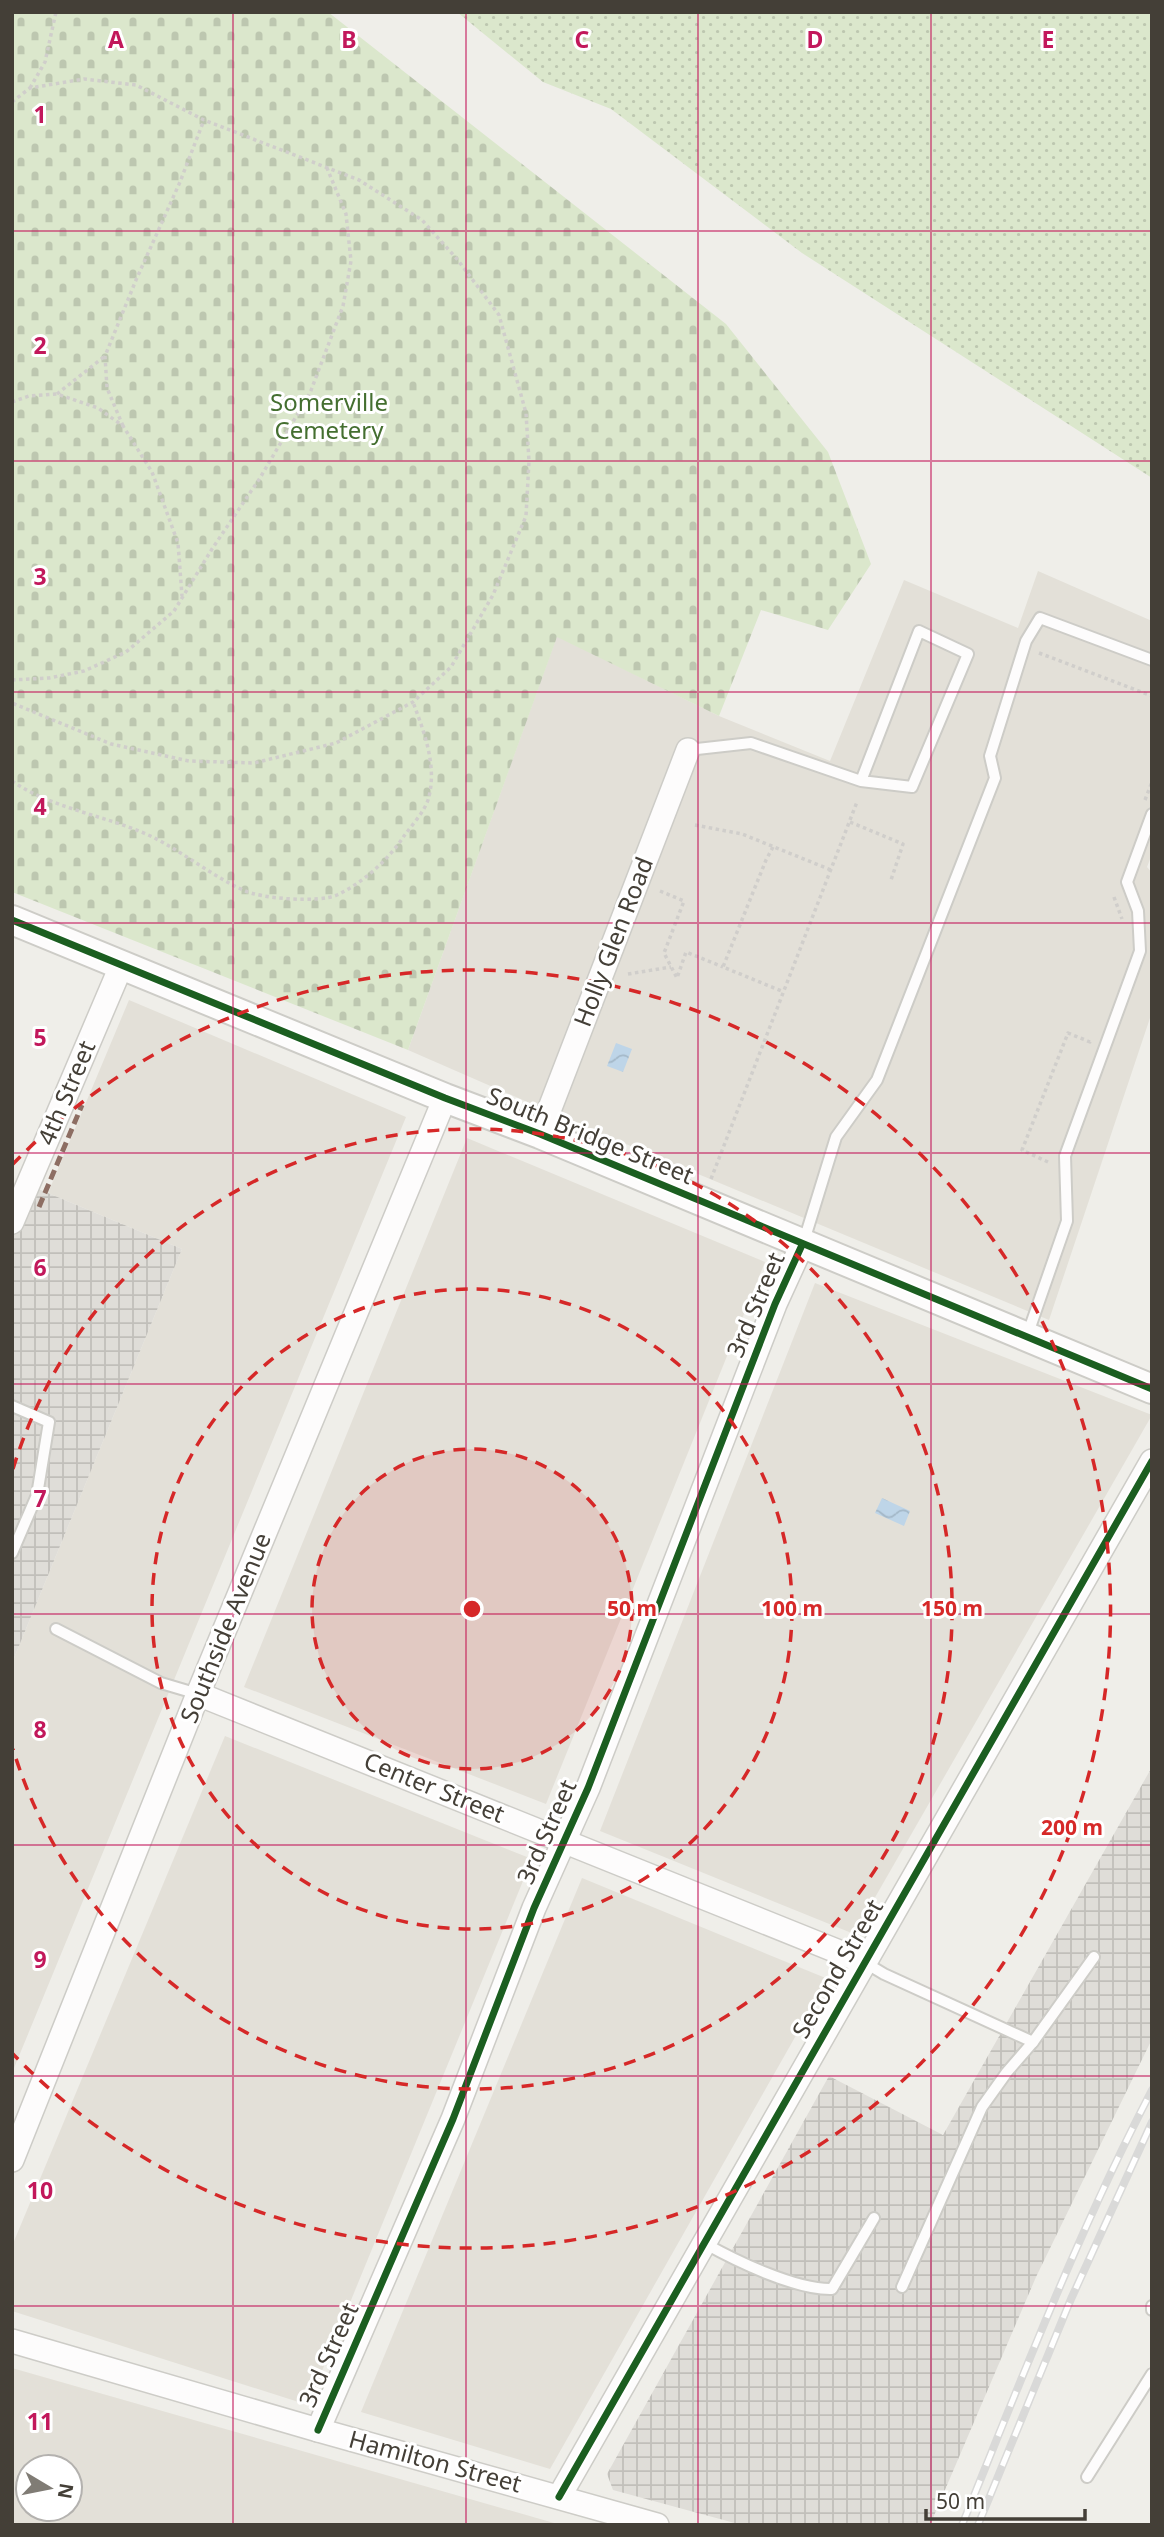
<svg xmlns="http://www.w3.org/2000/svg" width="1164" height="2537" font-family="'Noto Sans',sans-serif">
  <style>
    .residential { fill: #e3e0d8; fill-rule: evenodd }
    .industrial { fill: url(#industrial-grid) }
    .grass { fill: url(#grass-dots) }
    .cemetery { fill: url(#cemetery-stones) }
    .water { fill: url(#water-waves) }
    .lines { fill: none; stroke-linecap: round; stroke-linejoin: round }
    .service-casing { stroke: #cdccc7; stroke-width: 14 }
    .minor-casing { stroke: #cdccc7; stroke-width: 26 }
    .tertiary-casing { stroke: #cdccc7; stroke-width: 32 }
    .path { stroke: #d0cecb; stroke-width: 3.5; stroke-dasharray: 3.5 3.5; stroke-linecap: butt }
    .service { stroke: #fdfcfc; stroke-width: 10 }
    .minor { stroke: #fdfcfc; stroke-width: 23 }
    .tertiary { stroke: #fdfcfc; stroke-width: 28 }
    .rail-casing { stroke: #d9d9d8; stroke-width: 8 }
    .rail { stroke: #fff; stroke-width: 5; stroke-dasharray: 16; stroke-linecap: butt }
    .quiet { stroke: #8d6e63; stroke-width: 5; stroke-dasharray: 10 5; stroke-linecap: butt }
    .cycleway-casing { stroke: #fff; stroke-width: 11 }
    .cycleway { stroke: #1b5e20; stroke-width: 7 }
    .grid { fill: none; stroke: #c2185b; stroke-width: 2; stroke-opacity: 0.55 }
    .ring { fill: none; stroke: #d62828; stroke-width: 3.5; stroke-dasharray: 12 9 }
    .labels { text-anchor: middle; stroke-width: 6; stroke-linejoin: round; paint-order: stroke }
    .park-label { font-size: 24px; fill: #446f30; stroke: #fff }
    .street-label { font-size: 24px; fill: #443f37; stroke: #fff }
    .grid-label { font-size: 23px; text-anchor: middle; font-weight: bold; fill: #c2185b; stroke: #fff; stroke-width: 6; stroke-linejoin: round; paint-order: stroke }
    .centre { fill: #d62828; stroke: #fff; stroke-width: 3.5 }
    .ring-label { font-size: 21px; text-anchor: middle; font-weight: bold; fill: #d62828; stroke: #fff; stroke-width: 6; stroke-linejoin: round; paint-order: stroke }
  </style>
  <defs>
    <pattern id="industrial-grid" width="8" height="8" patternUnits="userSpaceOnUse" patternTransform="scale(1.75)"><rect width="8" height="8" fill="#dfddd8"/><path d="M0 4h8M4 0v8" fill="none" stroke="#c1bfba"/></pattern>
    <pattern id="grass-dots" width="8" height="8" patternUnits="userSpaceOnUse" patternTransform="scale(1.75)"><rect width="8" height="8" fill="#dbe7cc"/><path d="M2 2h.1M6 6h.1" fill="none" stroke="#bdc7b0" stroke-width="1.8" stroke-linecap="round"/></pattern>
    <pattern id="cemetery-stones" width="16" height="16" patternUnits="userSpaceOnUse" patternTransform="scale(1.75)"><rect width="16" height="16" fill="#dbe7cc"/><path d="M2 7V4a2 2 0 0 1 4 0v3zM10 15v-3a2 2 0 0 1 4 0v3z" fill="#bdc7b0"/></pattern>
    <pattern id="water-waves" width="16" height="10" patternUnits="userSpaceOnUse" patternTransform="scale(1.75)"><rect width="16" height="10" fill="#bed5e8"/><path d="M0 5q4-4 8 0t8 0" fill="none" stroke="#a4b8c8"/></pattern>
  </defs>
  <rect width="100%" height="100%" fill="#efeee9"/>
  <g class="residential">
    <polygon points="1038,571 1152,621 1152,854 1147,867 1152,873 1152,1012 1049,1320 578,1124 408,1050 557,636 719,716 830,761 904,580 1018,628"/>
    <polygon points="129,1000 406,1117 12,2073 12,1663 182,1249 48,1193"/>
    <polygon points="467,1138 765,1262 546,1804 244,1687"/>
    <polygon points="815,1283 1152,1415 854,1934 600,1831"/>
    <polygon points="225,1736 532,1859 308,2405 12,2311 12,2246"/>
    <polygon points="582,1878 828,1979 550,2469 361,2412"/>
    <path d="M12,2368L561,2525L12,2524ZM70,2467V2509H28V2467Z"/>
  </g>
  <g class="industrial">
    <polygon points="24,1183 182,1249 12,1663 12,1216"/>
    <polygon points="1152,1767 1152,2039 1036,2277 930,2525 742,2525 613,2490 607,2474 829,2076 943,2135"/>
  </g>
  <polygon class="grass" points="457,12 1152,12 1152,478 802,253 611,109 543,82"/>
  <polygon class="cemetery" points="12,12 328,12 726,324 828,452 871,564 828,630 761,610 719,716 557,637 408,1050 12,892"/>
  <g class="water">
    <polygon points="616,1043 632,1049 623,1072 607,1066"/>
    <polygon points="882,1498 910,1511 904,1526 875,1513"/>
  </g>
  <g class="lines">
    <defs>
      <g id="service">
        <polyline points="688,750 751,743 861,781 919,631 968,654 912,787 861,781"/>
        <polyline points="803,1244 836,1137 877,1080 995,778 990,756 1026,641 1040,618 1152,660"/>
        <polyline points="1027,1336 1067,1221 1065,1156 1140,951 1138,911 1127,882 1152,814"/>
        <polyline points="12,1406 49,1422 37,1495 12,1553"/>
        <polyline points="56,1629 161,1683 198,1694"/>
        <polyline points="864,1962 884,1974 1033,2042 1094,1957"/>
        <path d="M704,2243C736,2261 796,2290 832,2289L874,2218"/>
        <polyline points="902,2287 982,2107 1007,2072 1033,2042"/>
        <polyline points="1152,2306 1152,2310"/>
        <polyline points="1087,2477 1152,2374"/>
      </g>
      <g id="minor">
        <polyline points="540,1134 688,750"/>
        <polyline points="12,1222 122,964"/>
        <polyline points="198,1694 864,1962"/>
        <polyline points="12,2160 198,1694 445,1098"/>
        <polyline points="12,2341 318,2430 657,2525"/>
        <polyline points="318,2430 453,2119 534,1908 588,1788 775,1304 802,1245"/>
        <polyline points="559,2497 1152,1461"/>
      </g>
      <polyline id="tertiary" points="12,920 445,1098 540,1134 1152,1389"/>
    </defs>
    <use href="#service" class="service-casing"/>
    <use href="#minor" class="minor-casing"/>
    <use href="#tertiary" class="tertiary-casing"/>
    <g class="path">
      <polyline points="30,88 45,62 56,12"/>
      <polyline points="12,102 30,88 84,79 136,85 204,120 359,180 422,220 457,259 499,315 526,413 529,461 526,516 493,595 451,667 413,702 336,743 254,763 189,761 111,744 12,703"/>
      <polyline points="57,394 105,356"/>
      <polyline points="12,402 29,396 57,394 98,408 123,426 152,472 178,543 182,596"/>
      <polyline points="123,426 107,388 105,356 136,280 180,182 204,120"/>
      <polyline points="1039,653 1152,696"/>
      <polyline points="12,680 49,678 84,671 126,652 174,611 212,549 260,478 310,393 343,306 351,261 346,214 327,168"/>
      <path d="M12,781C51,808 103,815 146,834C180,849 208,874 243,890C261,899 319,903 337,895C364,882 388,860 404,836C412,825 424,812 428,800C438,767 424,732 413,702"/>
      <polyline points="1145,800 1152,782"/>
      <polyline points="850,822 903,844 891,880"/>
      <polyline points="695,825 742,834 831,870"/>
      <polyline points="773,847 766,860 723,967 784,992"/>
      <polyline points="660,891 684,901 664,953 677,978 686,952 723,967"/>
      <polyline points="1114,897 1122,919"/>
      <polyline points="628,974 671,967"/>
      <polyline points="1048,1162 1022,1150 1068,1033 1090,1042 1091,1040"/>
      <polyline points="711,1179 857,802"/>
    </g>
    <use href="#service" class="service"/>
    <use href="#minor" class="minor"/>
    <use href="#tertiary" class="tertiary"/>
    <defs>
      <g id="rail">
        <path d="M962,2525C1022,2378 1079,2230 1152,2090"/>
        <polyline points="978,2525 1071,2299 1152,2122"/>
      </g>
    </defs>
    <use href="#rail" class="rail-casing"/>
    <use href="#rail" class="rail"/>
    <polyline class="quiet" points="39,1207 82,1105"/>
    <defs>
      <g id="cycleway">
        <polyline points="12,920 445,1098 540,1134 1152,1389"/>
        <polyline points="318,2430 453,2119 534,1908 588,1788 775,1304 802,1245"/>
        <polyline points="559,2497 1152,1461"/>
      </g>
    </defs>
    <use href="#cycleway" class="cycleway-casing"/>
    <use href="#cycleway" class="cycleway"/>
  </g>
  <path class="grid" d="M233,12V2525M466,12V2525M698,12V2525M931,12V2525M12,231H1152M12,461H1152M12,692H1152M12,923H1152M12,1153H1152M12,1384H1152M12,1614H1152M12,1845H1152M12,2076H1152M12,2306H1152"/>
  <circle cx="472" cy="1609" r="160" fill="#d62828" fill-opacity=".12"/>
  <g class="ring">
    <circle cx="472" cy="1609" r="160"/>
    <circle cx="472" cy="1609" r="320"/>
    <path d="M13 1469A480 480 0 1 1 13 1749"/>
    <path d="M12 1165A639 639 0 1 1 12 2053"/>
  </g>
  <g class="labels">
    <g class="park-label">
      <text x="329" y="411">Somerville<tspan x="329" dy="28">Cemetery</tspan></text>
    </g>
    <g class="street-label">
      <text transform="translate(614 942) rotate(-69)" y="8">Holly Glen Road</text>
      <text transform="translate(67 1093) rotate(-67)" y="8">4th Street</text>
      <text transform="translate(590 1136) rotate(22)" y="8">South Bridge Street</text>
      <text transform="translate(756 1305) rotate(-67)" y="8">3rd Street</text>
      <text transform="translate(226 1628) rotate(-68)" y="8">Southside Avenue</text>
      <text transform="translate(434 1788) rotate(22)" y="8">Center Street</text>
      <text transform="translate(547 1832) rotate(-66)" y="8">3rd Street</text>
      <text transform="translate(838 1969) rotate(-60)" y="8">Second Street</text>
      <text transform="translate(329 2355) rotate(-66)" y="8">3rd Street</text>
      <text transform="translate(435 2462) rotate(15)" y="8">Hamilton Street</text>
    </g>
  </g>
  <g class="grid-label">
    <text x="116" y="48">A</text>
    <text x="349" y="48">B</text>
    <text x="582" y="48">C</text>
    <text x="815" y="48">D</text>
    <text x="1048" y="48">E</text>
    <text x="40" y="123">1</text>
    <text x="40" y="354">2</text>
    <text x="40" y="585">3</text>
    <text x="40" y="815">4</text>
    <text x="40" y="1046">5</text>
    <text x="40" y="1276">6</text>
    <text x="40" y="1507">7</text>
    <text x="40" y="1738">8</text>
    <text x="40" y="1968">9</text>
    <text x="40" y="2199">10</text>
    <text x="40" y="2430">11</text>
  </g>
  <circle cx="472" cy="1609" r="10" class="centre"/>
  <g class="ring-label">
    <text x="632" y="1616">50 m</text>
    <text x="792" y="1616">100 m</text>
    <text x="952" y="1616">150 m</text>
    <text x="1072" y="1835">200 m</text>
  </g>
  <rect width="1164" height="2537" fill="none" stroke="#443f37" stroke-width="28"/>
  <g transform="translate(49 2488) rotate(100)"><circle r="33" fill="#ffffff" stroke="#b4b2af" stroke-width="2"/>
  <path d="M0-5L12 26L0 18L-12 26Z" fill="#807c75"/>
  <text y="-10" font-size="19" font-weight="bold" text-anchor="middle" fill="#443f37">N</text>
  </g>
  <path d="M926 2509v10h159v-10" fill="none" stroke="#443f37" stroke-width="3.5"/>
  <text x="936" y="2509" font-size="21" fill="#443f37" stroke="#ffffff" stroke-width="5" paint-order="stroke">50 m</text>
</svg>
